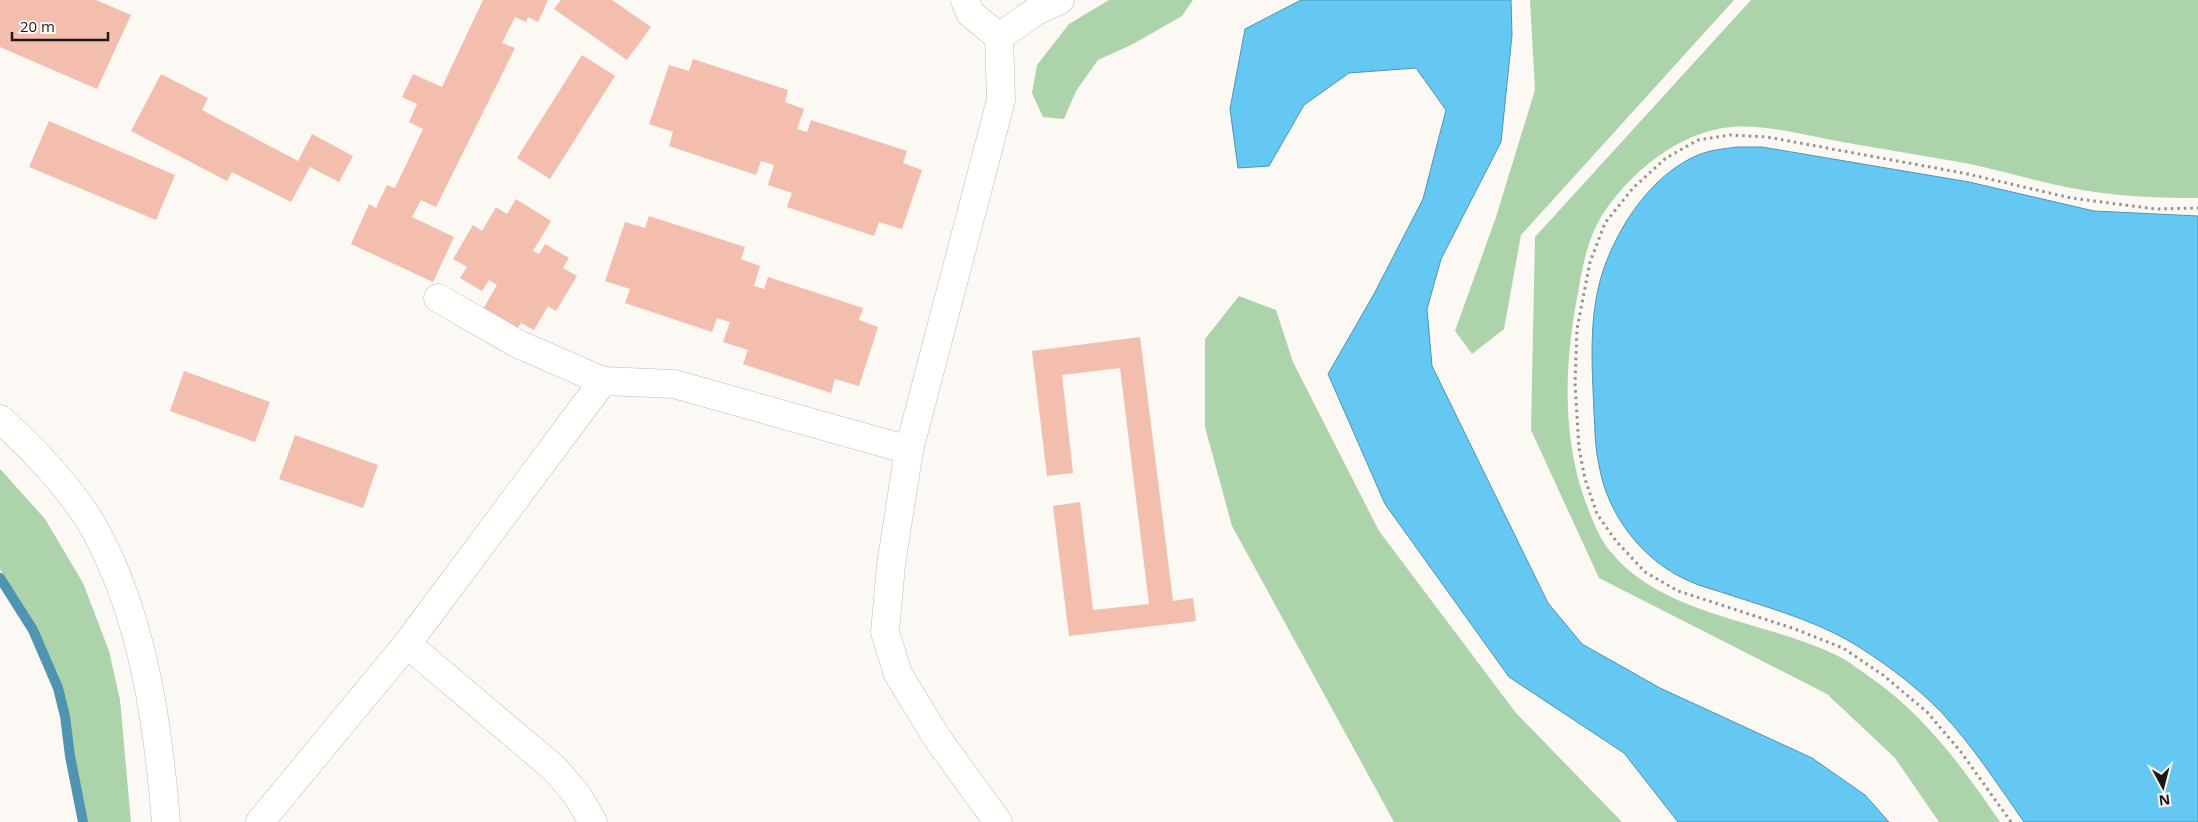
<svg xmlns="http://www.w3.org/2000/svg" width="2198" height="822" font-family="'Open Sans',sans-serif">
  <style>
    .green { fill: #add3ab }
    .water { fill: #65c8f2; stroke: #4f94b1 }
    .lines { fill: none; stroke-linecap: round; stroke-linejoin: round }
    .stream { stroke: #4f94b1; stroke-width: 10 }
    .building { fill: #f4beae }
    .minor-casing { stroke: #c0bcb8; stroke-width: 29 }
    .major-casing { stroke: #c0bcb8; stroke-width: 29 }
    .path { stroke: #95928f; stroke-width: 3; stroke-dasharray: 2.5 4; stroke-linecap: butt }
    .minor { stroke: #fff; stroke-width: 28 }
    .major { stroke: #fff; stroke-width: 28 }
  </style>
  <rect width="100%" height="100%" fill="#fcf8f4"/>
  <g class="green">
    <polygon points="1109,0 1193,0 1182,16 1133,44 1098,60 1076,91 1064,119 1043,117 1032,93 1037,65 1069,24"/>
    <polygon points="1530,0 1734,0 1521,235 1504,329 1472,354 1455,331 1496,217 1535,90"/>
    <path d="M1751,0H2198V198C2154,198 2109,196 2066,187C2032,180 1999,170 1965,163C1926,156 1887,150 1848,143C1811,137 1769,124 1731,127C1678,132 1629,173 1601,217C1589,237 1583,263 1579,287C1565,357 1561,430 1584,498C1591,516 1598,537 1610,551C1662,616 1764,620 1836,655C1847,660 1857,668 1867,675C1924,714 1961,765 2000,822H1939L1895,758L1827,694L1599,578L1531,430L1535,237Z"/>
    <polygon points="1239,296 1276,310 1293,362 1379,531 1516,713 1622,822 1394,822 1232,526 1205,427 1205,339"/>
    <polygon points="0,469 45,519 83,583 109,651 120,700 131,822 86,822 74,756 68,713 61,684 37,629 21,606 0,569"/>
  </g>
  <g class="water">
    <polygon points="1301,0 1511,0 1512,35 1501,142 1441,259 1427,309 1432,366 1548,603 1582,644 1660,688 1812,758 1865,795 1889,822 1678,822 1624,753 1509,677 1385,504 1328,374 1374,294 1423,199 1446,110 1416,68 1349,73 1304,105 1269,166 1238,168 1230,109 1245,29"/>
    <path d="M1736,147H1762L1969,182L2094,211L2198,216V822H2024C1998,785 1973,746 1942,713C1918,688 1889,666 1859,647C1818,621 1769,608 1724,593C1712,589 1699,586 1687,580C1642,560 1607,514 1599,465C1595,448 1595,430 1594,412C1592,364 1588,314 1604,268C1620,223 1653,174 1698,155C1710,150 1724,149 1736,147Z"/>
  </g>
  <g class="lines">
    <polyline class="stream" points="0,578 33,630 58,688 65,716 70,756 83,822"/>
  </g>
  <g class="building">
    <polygon points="0,0 96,0 131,15 97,89 0,47"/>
    <polygon points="483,0 548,0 538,22 528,17 526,22 515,17 502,43 515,48 436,207 421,200 412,217 454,237 433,282 351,244 369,204 376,208 387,185 395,188 423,129 409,122 417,104 402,97 413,74 442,87"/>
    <polygon points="561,0 612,0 651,27 627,60 554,9"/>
    <polygon points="582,55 615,76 550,179 517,158"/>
    <polygon points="693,59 788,90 785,102 804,109 797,129 807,132 811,120 907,151 903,163 922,170 902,229 879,222 874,236 787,207 792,193 768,185 774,165 761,161 756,175 669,146 673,132 649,124 669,65 689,71"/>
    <polygon points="161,74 208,98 202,110 298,161 312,134 353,156 339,182 310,167 291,202 232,172 227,181 131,131"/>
    <polygon points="49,121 175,175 156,220 29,167"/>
    <polygon points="516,199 551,221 533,251 539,254 545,244 569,258 563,268 577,276 556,311 548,306 534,330 521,323 514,334 480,314 497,285 489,280 482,291 460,278 467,267 453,259 473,225 482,231 496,207 507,214"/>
    <polygon points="649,216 745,247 741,259 760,266 754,286 764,289 768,277 863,308 859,320 878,327 859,386 835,379 831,393 743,364 748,350 723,342 730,322 717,318 712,332 625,303 630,289 605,281 625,222 645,228"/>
    <polygon points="1140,337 1173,601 1193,598 1196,621 1069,636 1053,506 1080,502 1093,610 1149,604 1120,368 1062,375 1073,473 1047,476 1032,351"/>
    <polygon points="184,371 270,402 255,442 170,411"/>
    <polygon points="295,435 378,465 363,508 279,479"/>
  </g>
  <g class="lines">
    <defs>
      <g id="minor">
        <polyline points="965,0 970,13 999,37 1036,11 1060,0"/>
        <polyline points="438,298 518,344 603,381 674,384 909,450"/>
        <polyline points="407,644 555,769 577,795 593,822"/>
        <polyline points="260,822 407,644 603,381"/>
        <polyline points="998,822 937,738 898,674 885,632 891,565 909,450 1001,100 999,37"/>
      </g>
      <path id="major" d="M0,419C34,449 77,495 98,535C144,624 158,724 166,822"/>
    </defs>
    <use href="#minor" class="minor-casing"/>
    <use href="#major" class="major-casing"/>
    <polyline class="path" points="2011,822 1961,752 1927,712 1883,675 1843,648 1795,629 1678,591 1645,572 1616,541 1597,514 1585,479 1579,448 1575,384 1577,329 1590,262 1605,223 1633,188 1666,158 1698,140 1730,135 1767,137 1968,174 2071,198 2156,209 2198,208"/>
    <use href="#minor" class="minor"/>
    <use href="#major" class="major"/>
  </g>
  <g transform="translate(2163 787) rotate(173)" stroke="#fcf8f4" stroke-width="4" paint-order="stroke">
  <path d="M0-4L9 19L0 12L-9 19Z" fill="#1b1918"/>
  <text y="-8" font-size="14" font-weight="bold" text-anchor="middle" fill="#1b1918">N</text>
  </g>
  <path d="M12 32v8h96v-8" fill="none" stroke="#1b1918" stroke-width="2.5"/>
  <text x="20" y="32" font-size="15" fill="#1b1918" stroke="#fcf8f4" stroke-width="4" paint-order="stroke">20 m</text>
</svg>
